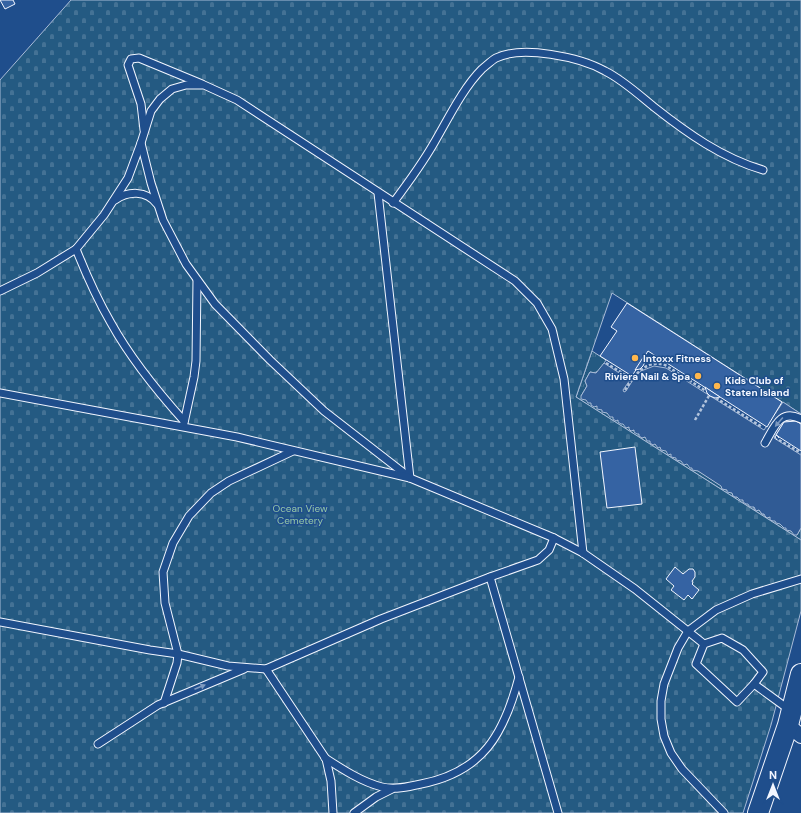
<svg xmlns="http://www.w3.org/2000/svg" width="801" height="813" font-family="'DM Sans',sans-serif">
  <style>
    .grass { fill: url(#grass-tufts); stroke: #a8bbd7 }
    .cemetery { fill: url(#cemetery-stones); stroke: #a8bbd7 }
    .parking { fill: #305b95; stroke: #a8bbd7 }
    .building { fill: #3563a3; stroke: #f2f6ff }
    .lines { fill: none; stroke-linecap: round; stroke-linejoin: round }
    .service-casing { stroke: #f2f6ff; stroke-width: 9 }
    .minor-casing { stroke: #f2f6ff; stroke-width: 16 }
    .secondary-casing { stroke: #f2f6ff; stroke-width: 22 }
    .path { stroke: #b3c4dc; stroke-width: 2.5; stroke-dasharray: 3 2; stroke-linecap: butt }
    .service { stroke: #1f4e8c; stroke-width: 7 }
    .minor { stroke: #1f4e8c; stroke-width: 14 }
    .secondary { stroke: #1f4e8c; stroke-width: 20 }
    .fence { stroke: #f2f6ff; stroke-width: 1; stroke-dasharray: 5 2; stroke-linecap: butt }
    .oneway { fill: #7e9ac0 }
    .poi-dot { fill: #ffb74d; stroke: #1f4e8c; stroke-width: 1.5 }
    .labels { text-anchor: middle; stroke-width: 3; stroke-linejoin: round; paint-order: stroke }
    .poi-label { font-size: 10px; font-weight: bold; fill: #f2f6ff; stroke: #1f4e8c; text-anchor: start }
    .park-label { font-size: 10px; fill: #97c8a6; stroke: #1f4e8c }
  </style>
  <defs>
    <pattern id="grass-tufts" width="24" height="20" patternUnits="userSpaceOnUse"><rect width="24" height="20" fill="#245a82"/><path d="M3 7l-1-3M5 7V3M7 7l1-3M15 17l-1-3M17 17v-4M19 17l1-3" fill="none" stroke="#447295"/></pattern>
    <pattern id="cemetery-stones" width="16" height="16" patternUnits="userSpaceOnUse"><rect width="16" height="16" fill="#245a82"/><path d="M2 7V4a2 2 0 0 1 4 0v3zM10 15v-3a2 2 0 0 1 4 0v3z" fill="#447295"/></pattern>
  </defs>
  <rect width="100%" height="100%" fill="#1f4e8c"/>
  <path class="grass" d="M592,351L606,360C602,366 599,375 590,372L585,381L587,386L581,396L639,434L640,436L642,438L645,437L722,486V489L727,490L732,493L733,496L735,497H738L754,507V510H759L762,514H765L797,535L801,528V540L576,397Z"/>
  <polygon class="cemetery" points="71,0 801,0 801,414 612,293 576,397 801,540 801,611 771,725 743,813 0,813 0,80"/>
  <polygon class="parking" points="604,363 630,380 623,390 624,392 626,391 636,375 641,371 654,366 666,368 764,430 783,402 801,414 801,424 796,421 784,422 774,438 801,455 801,528 797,535 794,535 791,531 786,530 786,528 784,528 780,524 776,523 775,521 773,521 770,520 770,517 767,518 765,516 764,514 762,514 759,510 756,511 754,507 751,507 749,506 748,504 746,504 743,502 743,500 740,500 737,497 735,497 733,496 732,493 727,492 727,490 722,489 721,486 698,471 692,470 692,468 690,468 687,464 684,465 681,461 676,460 676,458 671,457 671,454 668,455 666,451 661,450 660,447 658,448 655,444 653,445 650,443 650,441 647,441 645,437 642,438 639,436 639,434 637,434 634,432 634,430 631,431 629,429 629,427 626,428 623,424 621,424 618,422 618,420 616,421 613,419 613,417 610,417 607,413 602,412 602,410 597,409 597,406 594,407 591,405 591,403 588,403 586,400 581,399 581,396 587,386 585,381 590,372 596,373"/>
  <g class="building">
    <polygon points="0,0 13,0 15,4 5,9"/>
    <polygon points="627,303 782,402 767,427 648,351 632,376 600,356 617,331 611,327"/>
    <polygon points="644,356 645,362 643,366 640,369 635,370"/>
    <polygon points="705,387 720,397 715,398 710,396 707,393"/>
    <polygon points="796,421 801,424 801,451 776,435 784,422"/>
    <polygon points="635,447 642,504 607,508 600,452"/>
    <polygon points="675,567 683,574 689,569 693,569 695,572 695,577 692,581 693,583 692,584 699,590 692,599 688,595 684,600 671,590 674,586 666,579"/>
  </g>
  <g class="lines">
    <defs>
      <g id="service">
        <polyline points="144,130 141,104 128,65 131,59 139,58 202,84"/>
        <polyline points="141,143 151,183 163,220 186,264 215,304 270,360 324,411 409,477"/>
        <polyline points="378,193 410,478"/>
        <path d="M115,200C128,191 146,190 157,204"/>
        <path d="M393,203C408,183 422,164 434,143C448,119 463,88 482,69C486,66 492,60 496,58C522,45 580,57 605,71C623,80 638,94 654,107C687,133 722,158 763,170"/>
        <path d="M76,249C86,274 97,299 111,323C131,359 157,391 184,421"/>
        <polyline points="0,291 37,273 76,249 104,215 128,178 141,143 151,111 160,99 172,89 186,85 204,85 237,100 515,281 537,303 552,329 564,379 583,553"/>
        <polyline points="0,393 237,437 410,478 554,538 583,553 635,589 704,644"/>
        <polyline points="184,423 194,377 196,361 197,280"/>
        <path d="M765,443C774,428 780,408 801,419"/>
        <polyline points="490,577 558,813"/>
        <polyline points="0,622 150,650 178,654 228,666 266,669 381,619 490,577 538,560 549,550 554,538"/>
        <polygon points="722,638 743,650 763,672 754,684 737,702 696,664 704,644"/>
        <polyline points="266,669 326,759 331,781 333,813"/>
        <polyline points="754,684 791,711"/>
        <polyline points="164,703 177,663 178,654 165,603 163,572 173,543 189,516 211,493 229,481 293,451"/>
        <polyline points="98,744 158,705 244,669"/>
        <path d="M325,758C342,769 362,782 382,787C394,790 408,787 421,784C483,772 504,734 519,677"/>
        <polyline points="354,813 376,797 392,789"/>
        <polyline points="724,813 682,769 671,753 664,736 661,719 661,701 664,684 678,648 688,631 716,610 752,594 801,579"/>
      </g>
      <polyline id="minor" points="788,725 801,736"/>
      <polyline id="secondary" points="758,813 788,725 801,674"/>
    </defs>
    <use href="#service" class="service-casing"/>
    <use href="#minor" class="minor-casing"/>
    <use href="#secondary" class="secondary-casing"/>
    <g class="path">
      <polyline points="606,363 632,379"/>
      <path d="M625,390C634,376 645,359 665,365L706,391"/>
      <polyline points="716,398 762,427"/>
      <polyline points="695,420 710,394"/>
      <polyline points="779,440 801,453"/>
    </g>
    <use href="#service" class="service"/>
    <use href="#minor" class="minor"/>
    <use href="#secondary" class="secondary"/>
    <polygon class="fence" points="776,435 779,437 777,440 775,437"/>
  </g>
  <defs><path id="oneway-solid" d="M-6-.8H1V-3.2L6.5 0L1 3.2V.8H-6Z"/></defs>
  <g class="oneway">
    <use href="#oneway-solid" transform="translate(779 422) rotate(130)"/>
    <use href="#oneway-solid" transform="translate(200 687) rotate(-23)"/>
  </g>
  <g class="poi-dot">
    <circle cx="635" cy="358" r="4"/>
    <circle cx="698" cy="376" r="4"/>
    <circle cx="717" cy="386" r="4"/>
  </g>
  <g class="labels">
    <g class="poi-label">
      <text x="643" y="362">Intoxx Fitness</text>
      <text x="690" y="380" text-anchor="end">Riviera Nail &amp; Spa</text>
      <text x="725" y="384">Kids Club of<tspan x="725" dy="12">Staten Island</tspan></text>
    </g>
    <g class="park-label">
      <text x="300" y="512">Ocean View<tspan x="300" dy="12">Cemetery</tspan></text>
    </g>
  </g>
  <g transform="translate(773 785)" stroke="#1f4e8c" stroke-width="3" paint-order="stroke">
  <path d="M0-3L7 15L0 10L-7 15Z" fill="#f2f6ff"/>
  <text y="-6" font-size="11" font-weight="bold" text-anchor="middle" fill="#f2f6ff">N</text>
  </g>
</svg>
